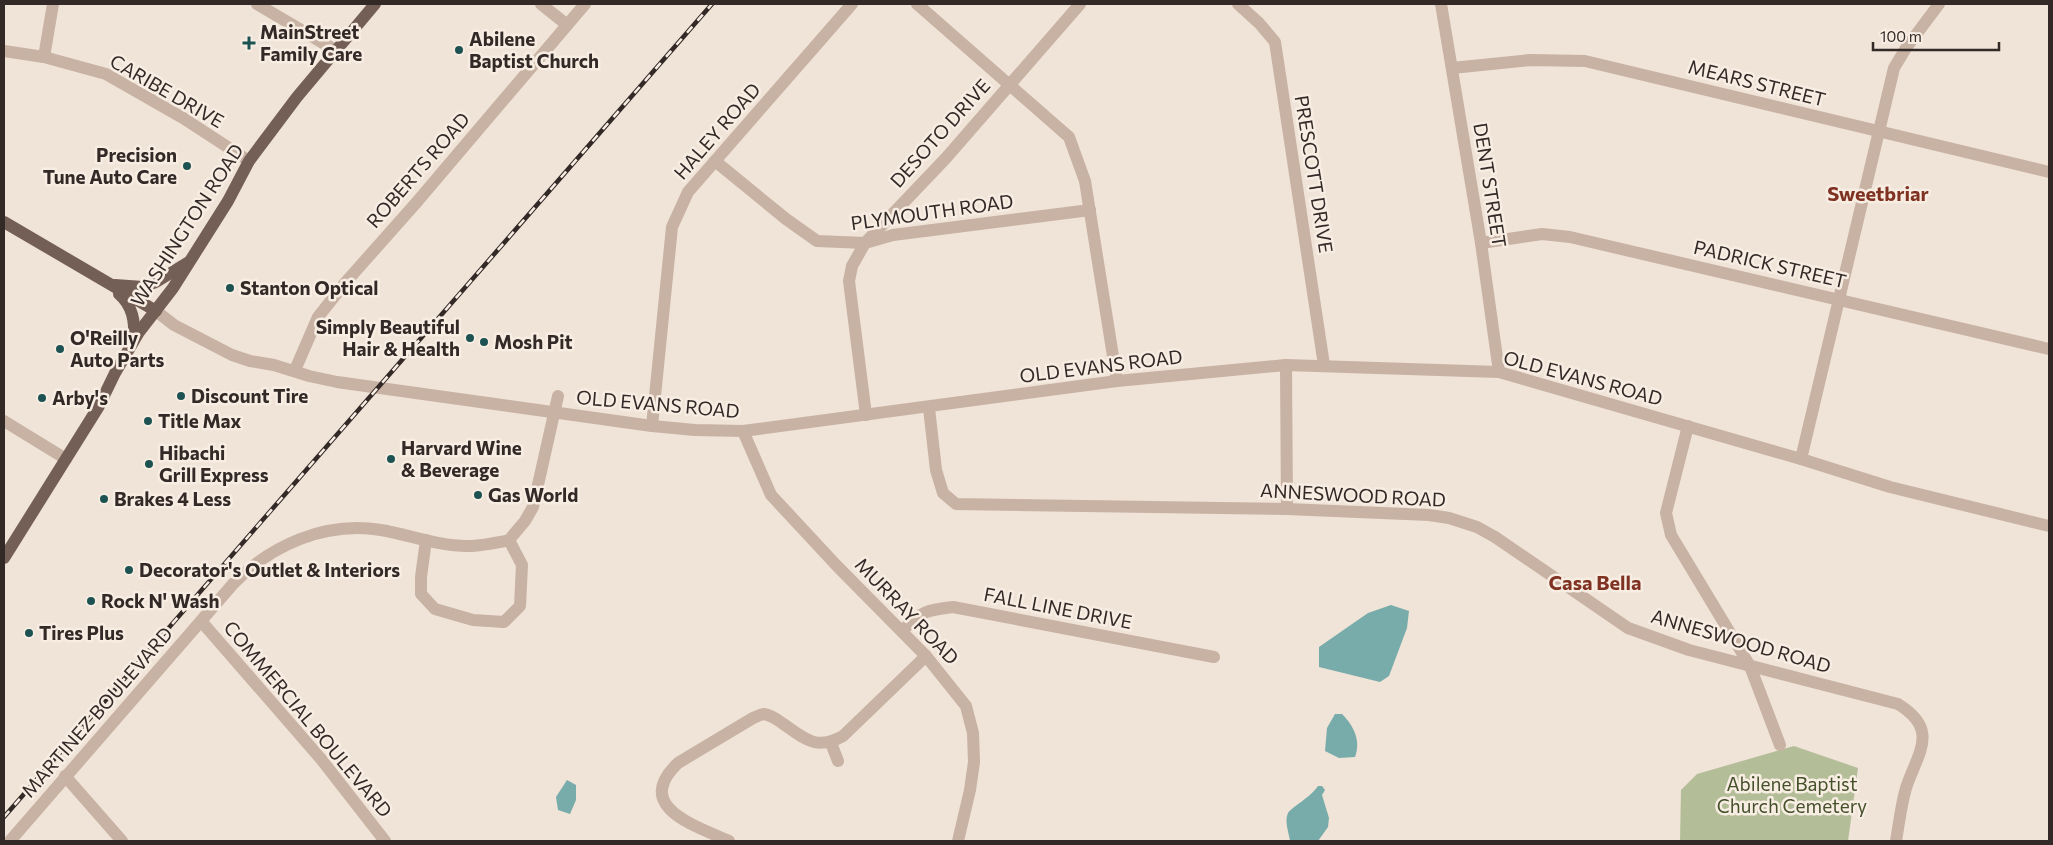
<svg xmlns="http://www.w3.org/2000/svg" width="2053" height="845" font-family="Commissioner,sans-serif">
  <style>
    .green { fill: #b3be98 }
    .water { fill: #78acab }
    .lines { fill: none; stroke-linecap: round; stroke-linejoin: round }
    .minor { stroke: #c7b2a4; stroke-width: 12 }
    .major { stroke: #745f57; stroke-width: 12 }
    .rail-casing { stroke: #332926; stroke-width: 4.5 }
    .rail { stroke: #f8ede3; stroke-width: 2.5; stroke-dasharray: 8; stroke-linecap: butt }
    .poi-dot { fill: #1d5252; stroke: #f8ede3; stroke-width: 2 }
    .labels { text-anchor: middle; stroke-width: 5; stroke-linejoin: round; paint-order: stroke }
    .poi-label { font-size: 19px; font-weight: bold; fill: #332926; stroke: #f8ede3; text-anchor: start }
    .street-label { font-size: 19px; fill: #332926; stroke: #f8ede3 }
    .park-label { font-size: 19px; fill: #44502a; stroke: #f8ede3 }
    .neighbourhood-label { font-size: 20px; font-weight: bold; fill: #7f3221; stroke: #f8ede3 }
  </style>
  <rect width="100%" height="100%" fill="#f0e3d7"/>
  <polygon class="green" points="1794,746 1858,768 1848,841 1680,841 1681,790 1697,774"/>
  <g class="water">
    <polygon points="1391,605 1409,611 1407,628 1389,676 1380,682 1319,667 1319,647 1368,613"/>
    <path d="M1335,714H1342C1354,726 1361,741 1355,757L1339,758L1325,751L1327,728Z"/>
    <polygon points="567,780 576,785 576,800 570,814 558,810 556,797"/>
    <path d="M1318,786H1322L1325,790L1322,795L1329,818L1328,827L1318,841H1290C1289,833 1284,821 1288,813C1292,807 1311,797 1318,786Z"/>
  </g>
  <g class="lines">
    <g class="minor">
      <polyline points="257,4 335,50"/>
      <polyline points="541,4 566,24"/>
      <polyline points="917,4 1069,137 1085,181 1117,381"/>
      <polyline points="1238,4 1259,23 1275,42 1324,365"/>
      <polyline points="1441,4 1481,243 1499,372"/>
      <polyline points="4,51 44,57 106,74 183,118 249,161"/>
      <polyline points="44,57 53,4"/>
      <polyline points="1452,68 1530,60 1585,61 2049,172"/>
      <polyline points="715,161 786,219 817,241 865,243 893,235 1090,210"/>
      <polyline points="1481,243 1542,234 1570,237 2049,349"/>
      <polyline points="156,311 174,325 232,355 250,361 274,365 309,376 337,382 652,426 695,430 743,431 1117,381 1286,365 1499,372 1801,459 1890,487 2049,526"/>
      <polyline points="1286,365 1287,509"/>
      <polyline points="295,370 318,317 345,283 416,203 585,4"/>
      <path d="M929,408L936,470L943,493L956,504L1287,509L1429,515L1449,518L1477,527L1495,537L1628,628L1689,650L1898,704C1940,730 1918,752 1906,788C1901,805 1899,824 1896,841"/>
      <polyline points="866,415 849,281 852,266 865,243 946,158 1080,4"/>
      <polyline points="4,421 66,459"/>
      <polyline points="652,426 672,227 688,192 852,4"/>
      <polyline points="1688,426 1666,513 1671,535 1750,666 1780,745"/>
      <polyline points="743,431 771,495 837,566 926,656 966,706 973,733 974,762 970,790 958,841"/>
      <polyline points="1801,459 1894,68 1906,48 1939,4"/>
      <polyline points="426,540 421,577 421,594 435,609 473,620 504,622 520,606 522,565 509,540"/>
      <polyline points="201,621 321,759 385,841"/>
      <path d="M902,631C922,611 926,610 953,607L1214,657"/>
      <polyline points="831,743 838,761"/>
      <polyline points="65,776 122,841"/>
      <path d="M10,841L233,584C271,545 325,521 381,530C410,535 438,546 467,546C481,546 495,543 509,540L525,521L533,507L558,396"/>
      <path d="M729,841C696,826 632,807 678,763L753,718C756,717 761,714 764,714C770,715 778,720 782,723C805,739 816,751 843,736L926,656"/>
    </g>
    <g class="major">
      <polyline points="4,222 156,311"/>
      <polyline points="115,285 143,287 156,282 187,263"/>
      <path d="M119,294C133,306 135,322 134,339"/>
      <polyline points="4,558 99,406 115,373 139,332 173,288 228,201 249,161 297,97 375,4"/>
    </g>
    <defs>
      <polyline id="rail" points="4,817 712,4"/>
    </defs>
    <use href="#rail" class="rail-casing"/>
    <use href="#rail" class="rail"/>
  </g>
  <g class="poi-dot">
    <path d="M246.5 35.5h5v5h5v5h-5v5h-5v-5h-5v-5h5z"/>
    <circle cx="459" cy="50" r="5"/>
    <circle cx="187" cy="166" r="5"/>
    <circle cx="230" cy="288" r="5"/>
    <circle cx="470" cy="338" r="5"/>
    <circle cx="484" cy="342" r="5"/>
    <circle cx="60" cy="349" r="5"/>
    <circle cx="181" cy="396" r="5"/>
    <circle cx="42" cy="398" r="5"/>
    <circle cx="148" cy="421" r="5"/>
    <circle cx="391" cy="459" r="5"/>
    <circle cx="149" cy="464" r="5"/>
    <circle cx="478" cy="495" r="5"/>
    <circle cx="104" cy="499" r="5"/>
    <circle cx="129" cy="570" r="5"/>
    <circle cx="91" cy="601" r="5"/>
    <circle cx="29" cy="633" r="5"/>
  </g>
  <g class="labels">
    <g class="poi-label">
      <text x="260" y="39">MainStreet<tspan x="260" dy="22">Family Care</tspan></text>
      <text x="469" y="46">Abilene<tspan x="469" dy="22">Baptist Church</tspan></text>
      <text x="177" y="162" text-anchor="end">Precision<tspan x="177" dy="22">Tune Auto Care</tspan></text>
      <text x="240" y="295">Stanton Optical</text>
      <text x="460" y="334" text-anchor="end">Simply Beautiful<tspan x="460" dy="22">Hair &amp; Health</tspan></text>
      <text x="70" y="345">O'Reilly<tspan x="70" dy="22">Auto Parts</tspan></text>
      <text x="494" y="349">Mosh Pit</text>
      <text x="191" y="403">Discount Tire</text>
      <text x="52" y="405">Arby's</text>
      <text x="158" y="428">Title Max</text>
      <text x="401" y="455">Harvard Wine<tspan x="401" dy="22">&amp; Beverage</tspan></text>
      <text x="159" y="460">Hibachi<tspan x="159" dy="22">Grill Express</tspan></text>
      <text x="488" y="502">Gas World</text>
      <text x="114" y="506">Brakes 4 Less</text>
      <text x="139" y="577">Decorator's Outlet &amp; Interiors</text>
      <text x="101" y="608">Rock N' Wash</text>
      <text x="39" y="640">Tires Plus</text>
    </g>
    <g class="street-label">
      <text transform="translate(1757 83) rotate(14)" y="7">MEARS STREET</text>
      <text transform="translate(167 91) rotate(30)" y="7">CARIBE DRIVE</text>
      <text transform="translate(717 131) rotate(-49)" y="7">HALEY ROAD</text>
      <text transform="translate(940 133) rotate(-48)" y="7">DESOTO DRIVE</text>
      <text transform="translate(418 170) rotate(-49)" y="7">ROBERTS ROAD</text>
      <text transform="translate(1314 174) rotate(81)" y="7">PRESCOTT DRIVE</text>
      <text transform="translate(1490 185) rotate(81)" y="7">DENT STREET</text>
      <text transform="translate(932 212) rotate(-8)" y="7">PLYMOUTH ROAD</text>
      <text transform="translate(187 225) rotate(-57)" y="7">WASHINGTON ROAD</text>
      <text transform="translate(1770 264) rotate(13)" y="7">PADRICK STREET</text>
      <text transform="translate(1101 366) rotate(-7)" y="7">OLD EVANS ROAD</text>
      <text transform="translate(1583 378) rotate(15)" y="7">OLD EVANS ROAD</text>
      <text transform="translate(658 404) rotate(5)" y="7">OLD EVANS ROAD</text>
      <text transform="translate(1353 495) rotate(3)" y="7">ANNESWOOD ROAD</text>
      <text transform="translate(1058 608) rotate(11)" y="7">FALL LINE DRIVE</text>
      <text transform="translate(907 611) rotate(46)" y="7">MURRAY ROAD</text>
      <text transform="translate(1741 641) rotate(16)" y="7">ANNESWOOD ROAD</text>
      <text transform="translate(97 712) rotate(-49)" y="7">MARTINEZ BOULEVARD</text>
      <text transform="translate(308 719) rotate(50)" y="7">COMMERCIAL BOULEVARD</text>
    </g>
    <g class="park-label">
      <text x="1792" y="791">Abilene Baptist<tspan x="1792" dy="22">Church Cemetery</tspan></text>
    </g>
    <g class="neighbourhood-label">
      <text x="1878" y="201">Sweetbriar</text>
      <text x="1595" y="590">Casa Bella</text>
    </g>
  </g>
  <rect width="2053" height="845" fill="none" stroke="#332926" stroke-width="10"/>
  <path d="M1873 42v8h126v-8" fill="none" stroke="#332926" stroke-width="2.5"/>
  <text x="1880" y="42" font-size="15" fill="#332926" stroke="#f8ede3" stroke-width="4" paint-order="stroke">100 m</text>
</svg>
